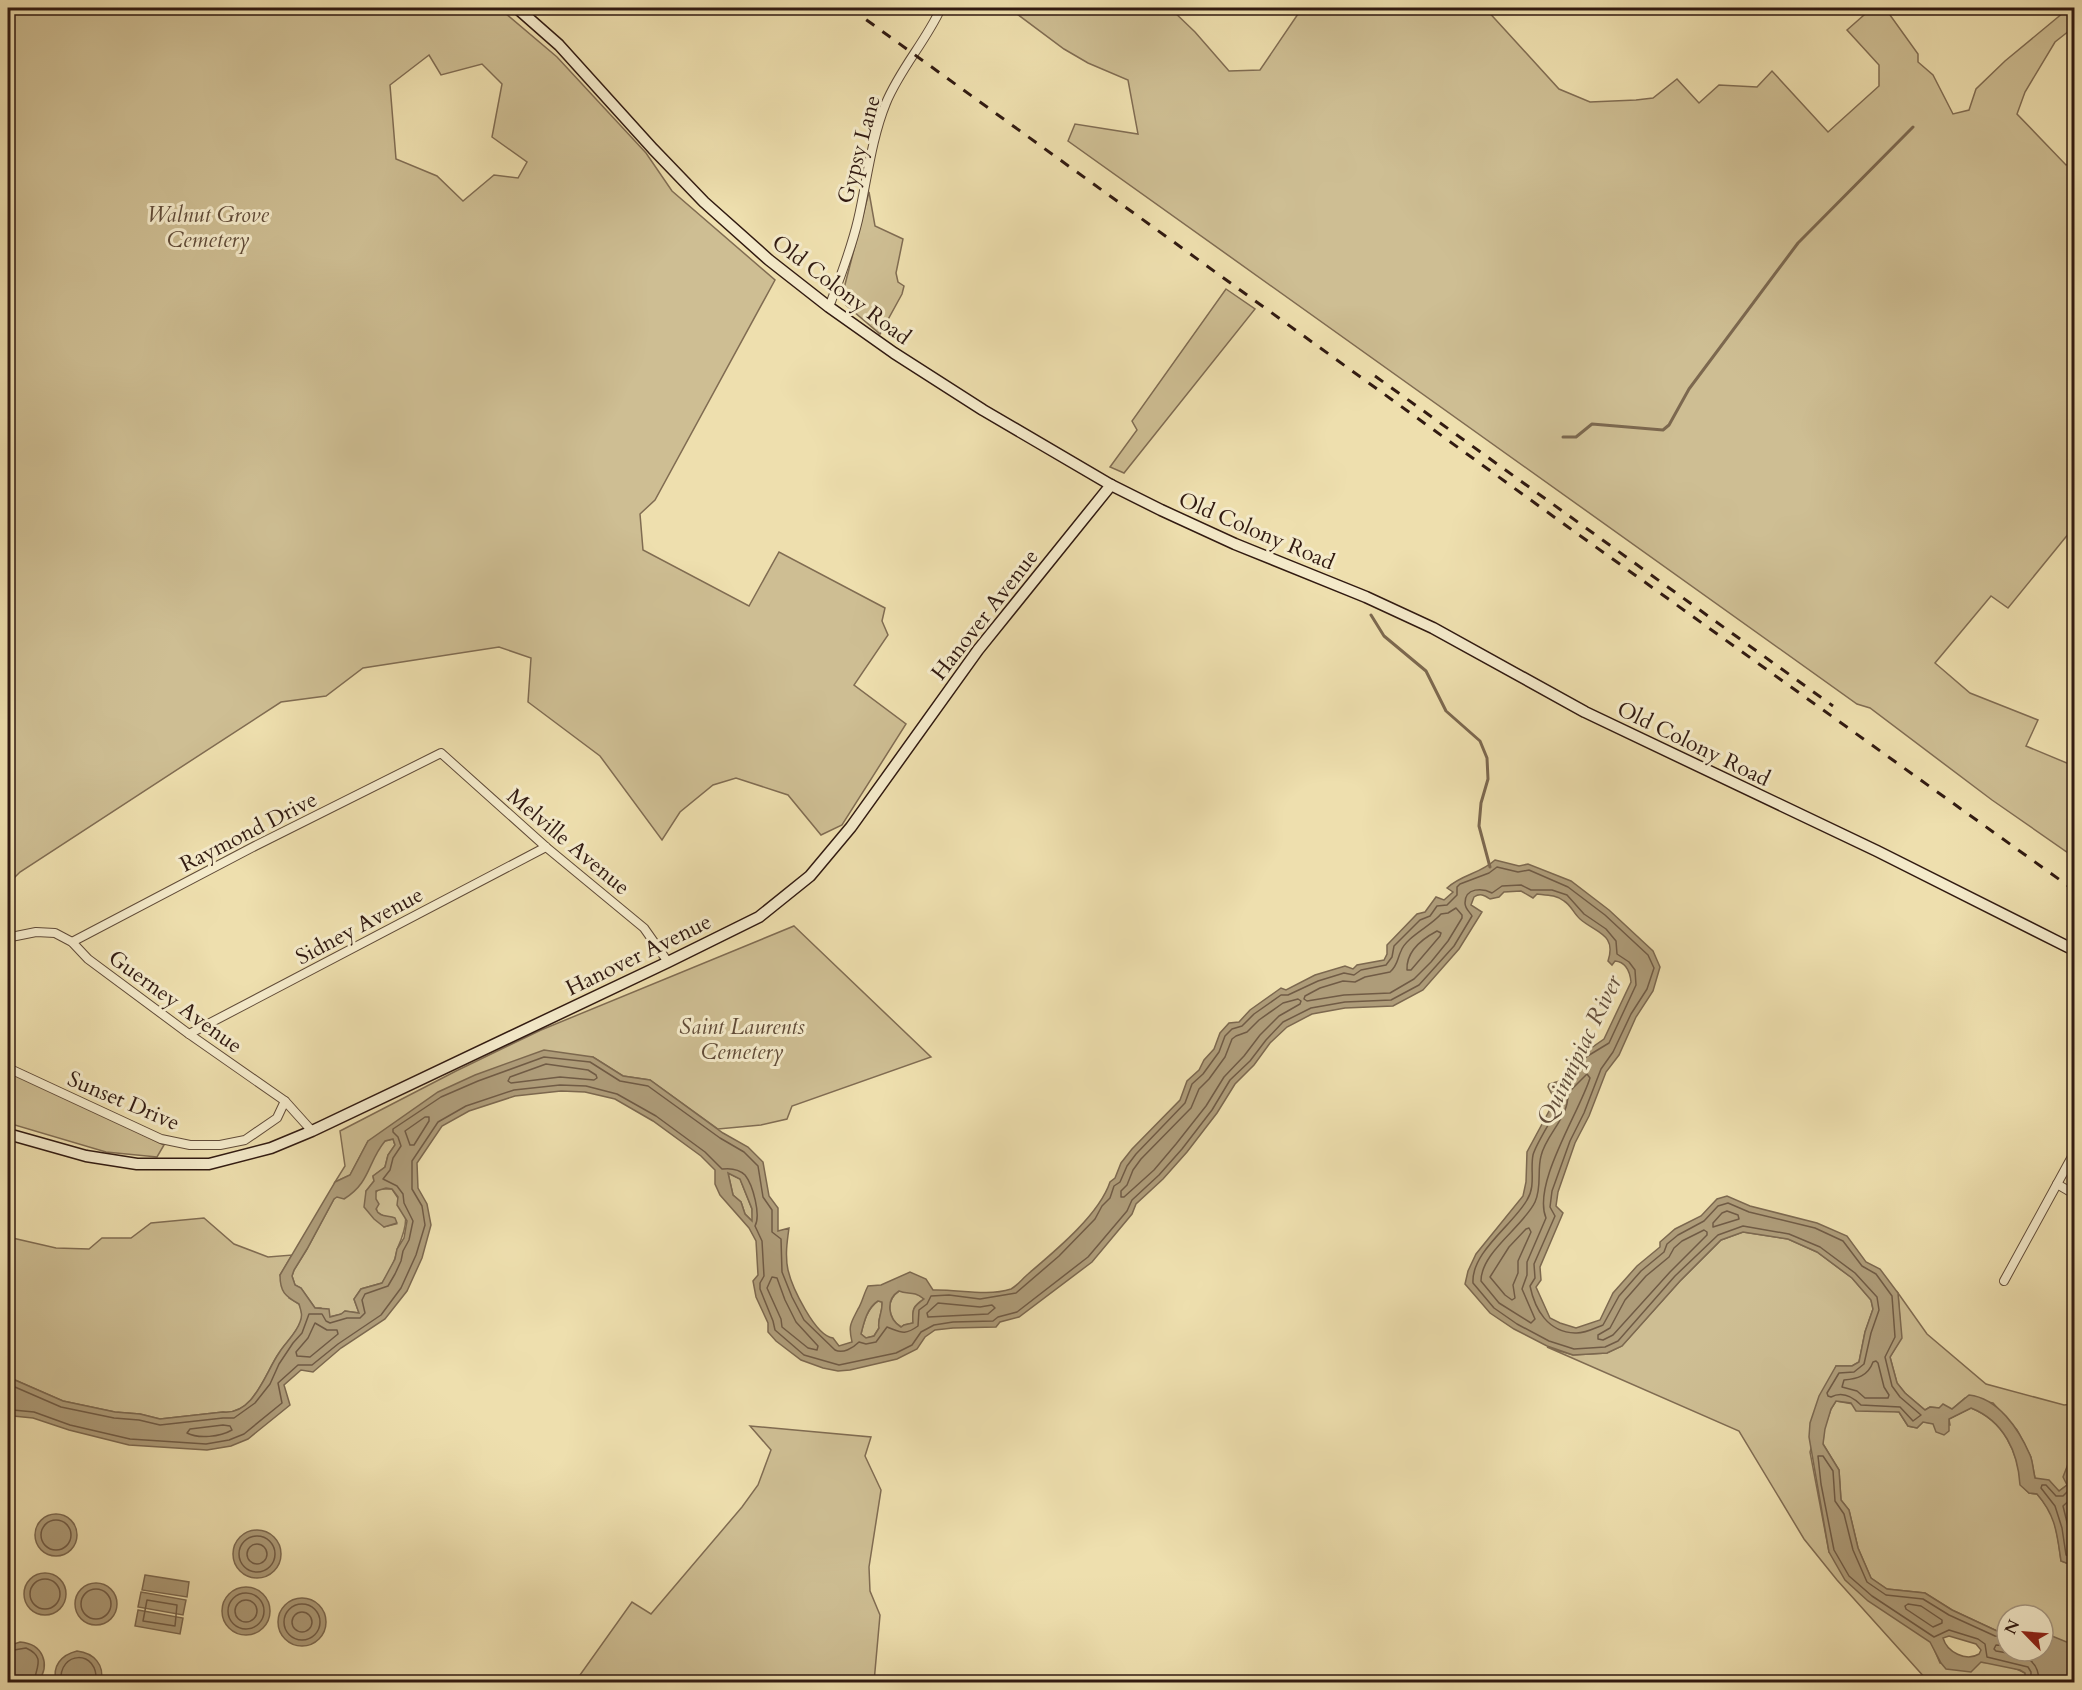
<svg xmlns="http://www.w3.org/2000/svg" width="2082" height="1690" font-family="Cardo,serif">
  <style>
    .green { fill: #cebe93; stroke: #806c52; stroke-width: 1.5; fill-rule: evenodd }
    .water { fill: #ae9c79; stroke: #7c684f; stroke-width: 1.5; fill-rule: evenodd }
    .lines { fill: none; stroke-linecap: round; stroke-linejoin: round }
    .shore { stroke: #705b45; stroke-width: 1.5 }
    .stream { stroke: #7c684f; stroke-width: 3 }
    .street-casing { stroke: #604b38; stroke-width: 10 }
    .secondary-casing { stroke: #311a11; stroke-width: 13 }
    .street { stroke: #f4eaca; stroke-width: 8 }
    .secondary { stroke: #f4eaca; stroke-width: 10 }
    .rail { stroke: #311a11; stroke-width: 3; stroke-dasharray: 10 10; stroke-linecap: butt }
    .labels { text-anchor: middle; stroke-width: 6; stroke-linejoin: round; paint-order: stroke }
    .street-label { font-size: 22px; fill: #311a11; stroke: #f4eaca }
    .park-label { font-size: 22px; font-style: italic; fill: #604b38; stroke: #f4eaca }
    .water-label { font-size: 24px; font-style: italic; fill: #634e3b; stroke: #f4eaca }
  </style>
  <rect width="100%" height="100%" fill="#eedfae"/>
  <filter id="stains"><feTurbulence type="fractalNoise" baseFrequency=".00333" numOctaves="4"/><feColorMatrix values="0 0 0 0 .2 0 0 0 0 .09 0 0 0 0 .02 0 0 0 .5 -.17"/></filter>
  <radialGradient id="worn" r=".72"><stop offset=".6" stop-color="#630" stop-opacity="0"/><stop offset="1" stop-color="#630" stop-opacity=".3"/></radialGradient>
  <g class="green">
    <path d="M8,8H499L557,57L646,153L672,191L775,280L655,500L640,514L643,550L749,606L779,552L885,608L882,621L888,635L854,685L906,724L842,825L821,835L788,795L736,778L713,785L680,812L662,840L600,756L528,702L531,658L499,647L363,668L326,696L281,702L20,872L8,884ZM429,55L441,75L482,64L502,84L492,137L527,162L518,178L494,175L463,201L437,176L396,159L390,85Z"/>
    <polygon points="1009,8 1170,8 1195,32 1229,71 1260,70 1298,14 1285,8 1485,8 1559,89 1590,102 1636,100 1653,98 1677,79 1699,103 1719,85 1757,87 1772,71 1828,132 1879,86 1879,65 1847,30 1872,8 1885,8 1918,54 1918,62 1933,75 1953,114 1969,110 1976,89 2005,61 2069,8 2074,8 2074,27 2055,42 2025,92 2017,114 2066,165 2074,163 2074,527 2008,608 1991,596 1935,663 1970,693 2038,720 2026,746 2074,766 2074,857 1992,800 1870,708 1857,704 1068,141 1075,124 1138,134 1128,80 1088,63 1064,49"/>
    <polygon points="869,192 875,226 903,239 896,273 898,282 904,286 902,294 880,334 846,305 842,296"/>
    <polygon points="1226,289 1255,309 1124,473 1110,467 1137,430 1132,421"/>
    <polygon points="794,926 931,1057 792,1106 787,1119 761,1125 718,1129 650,1080 623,1076 593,1057 368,1141 350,1175 335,1182 345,1166 340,1131 456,1071 541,1030"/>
    <polygon points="8,1067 164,1145 157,1157 106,1152 8,1123"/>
    <path d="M393,1139L395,1145L388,1155L385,1167L373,1176L374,1181L366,1191L384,1227L396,1224L377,1212L374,1194L379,1189H392C409,1213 409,1222 398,1247C396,1252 396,1257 394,1261C391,1269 387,1276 382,1283L361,1289L354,1299L359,1313L345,1311L342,1314L329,1317L321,1308H315L301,1288L295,1285L292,1276L294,1270L307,1249L334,1199L385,1141Z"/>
    <polygon points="728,1173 740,1179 752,1209 753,1222 745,1214 741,1202 733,1195"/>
    <path d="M204,1218L234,1244L268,1257L292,1255L280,1275L289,1298L299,1304C301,1308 302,1313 302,1318C299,1331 286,1342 279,1353C265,1373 254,1415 223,1412L160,1419L140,1414L115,1412L63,1401L8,1377V1237L56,1248L89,1249L102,1238H131L151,1223Z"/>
    <path d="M1743,1232L1788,1239L1817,1252L1852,1278L1871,1300L1873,1309L1865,1332L1859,1362L1852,1366H1836L1810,1452L1829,1552L1931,1642L1940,1663C1968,1662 2000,1659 2025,1673L2026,1682H1925L1926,1679L1837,1580L1804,1539L1739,1431L1547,1347L1573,1355L1607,1353L1622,1346L1680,1281L1721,1240Z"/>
    <path d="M899,1291L916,1293L924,1299C913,1306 912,1309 913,1323L904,1325L901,1327C888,1319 885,1300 899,1291Z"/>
    <polygon points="1898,1293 1927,1334 1986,1384 2064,1405 2074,1404 2074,1455 2070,1459 2067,1485 2059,1491 2035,1478 2031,1457 2017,1430 1993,1403 1965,1398 1952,1409 1930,1407 1925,1410 1905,1393 1897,1383 1890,1357 1901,1338"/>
    <path d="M878,1301L882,1302C883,1312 877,1319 879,1328L874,1336L866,1338L861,1334C864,1322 867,1309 878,1301Z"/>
    <path d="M1836,1401L1899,1412L1908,1426L1917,1428L1923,1422L1950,1425L1949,1419L1971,1408C2004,1421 2018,1452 2021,1485L2029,1493L2037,1494C2057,1516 2057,1533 2061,1561L2074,1566V1645L2046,1636L2049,1641L2043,1642V1615H2007V1633L1997,1631L1952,1610L1925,1593L1887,1589L1871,1578L1858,1548L1849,1510L1841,1500L1839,1470L1823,1444L1824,1429L1831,1409Z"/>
    <polygon points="750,1426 871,1437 865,1456 881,1490 869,1567 870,1591 880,1615 874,1682 575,1682 632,1602 651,1614 742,1507 758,1485 771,1450"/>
  </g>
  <g class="water">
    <path d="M1495,860L1519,866L1528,864L1571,881L1609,910L1653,951L1660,967L1653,991L1636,1017L1619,1055L1606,1072L1589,1116L1575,1143L1558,1192L1556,1206L1563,1213L1540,1267L1541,1280L1536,1287L1550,1318L1560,1323L1576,1328L1600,1320L1613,1293L1637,1266L1660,1247V1242L1675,1229L1701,1216L1717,1199L1727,1196L1750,1206L1817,1223L1847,1236L1866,1262L1880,1269L1898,1293L1902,1338L1890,1357L1897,1383L1905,1393L1925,1410L1930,1407L1939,1408L1943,1404L1952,1409L1969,1395C1998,1398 2019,1429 2030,1455C2033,1462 2033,1470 2035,1478L2049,1480L2059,1491L2067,1485L2063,1477L2070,1459L2074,1455V1566L2061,1561C2057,1534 2056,1516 2037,1494L2029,1493L2020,1485C2018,1452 2004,1421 1971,1408L1949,1419V1431L1944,1435L1936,1432L1933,1424L1923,1422L1917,1428L1908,1426L1899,1412L1856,1411L1851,1403L1836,1401L1831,1409L1825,1429L1823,1444L1839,1470L1841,1500L1849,1510L1858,1548L1871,1578L1887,1589L1925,1593L1952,1610L1997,1631L2007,1633V1651H2043V1642L2049,1641L2046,1636H2052L2074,1645V1682H2026L2025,1673L2020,1670L1981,1662L1971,1672L1946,1669L1941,1663L1930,1642L1868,1601L1845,1580L1829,1552L1809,1437L1810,1423L1819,1396L1836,1366H1852L1859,1362L1865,1332L1873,1309L1871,1300L1852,1278L1817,1252L1788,1239L1743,1232L1721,1240L1680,1281L1622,1346L1607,1353L1573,1355L1547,1346L1514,1329L1490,1313L1465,1284L1468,1271L1476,1254L1523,1196L1526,1182L1527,1152L1555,1100L1548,1087L1549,1084L1563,1080L1567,1077L1576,1064L1580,1052L1591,1048L1604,1039L1631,982C1630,972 1626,962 1615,961L1612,965L1608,961C1617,934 1596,933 1580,919C1574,914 1571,905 1564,901C1557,895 1546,895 1537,894L1533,898L1521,891L1504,892L1499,897L1490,899C1484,895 1480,893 1474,897L1471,905L1482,912L1459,949L1423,990L1393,1006L1345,1008L1312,1014L1287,1027L1270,1043L1254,1065L1235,1084L1217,1113L1187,1152L1163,1179L1136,1204L1132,1214L1092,1262L1019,1317L1000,1322L996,1327L953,1328L935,1330L925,1337L917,1349L897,1359L850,1370L838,1371L823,1368L801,1360L776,1341L768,1332V1323L756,1297L753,1281L758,1275L756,1241L749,1228L720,1195L715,1184V1170L701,1156L653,1121L615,1099L585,1092L561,1091L515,1096L469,1111L442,1126L417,1163L418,1188L427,1204L431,1225L422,1258L407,1291L385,1319L341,1348L313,1372L301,1370L284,1385L290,1405L248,1439L231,1446L207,1450L129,1445L69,1430L33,1418L13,1416L8,1417V1377L63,1401L115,1412L140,1414L160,1419L223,1412C254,1415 265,1373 279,1353C285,1343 296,1334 300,1322C303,1315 301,1311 299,1304C285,1296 280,1292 280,1275L335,1182L350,1175L368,1141L438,1092L475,1075L544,1050L593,1057L623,1076L650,1080L723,1133L748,1147L763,1162L769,1196L778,1208V1231L789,1228C787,1242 785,1256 788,1270C792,1287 815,1336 833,1338L839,1346L852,1342C848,1325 851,1323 858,1309C862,1303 864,1293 868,1286L881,1285L910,1272L926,1279L933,1290C958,1289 986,1297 1011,1289C1017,1286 1023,1278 1028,1274C1055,1251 1099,1215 1110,1182L1115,1178L1121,1163L1132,1149L1180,1100L1187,1081L1199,1070L1204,1060L1214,1049L1220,1033L1229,1023L1239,1022L1250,1010L1281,988L1286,990L1315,975L1345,966L1353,969L1357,965L1384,960L1387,954V945L1417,914L1425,912L1436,897L1444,900L1453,892L1447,888C1462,874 1480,874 1495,860ZM393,1139L395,1145L388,1155L385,1167L373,1176L374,1181L366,1191L364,1207L374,1219L384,1227L397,1223L395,1218C388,1215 379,1218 376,1209L379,1204L376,1199V1191L386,1188L392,1189L398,1197L397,1205L407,1221L404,1238L397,1249L395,1259L382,1283L361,1289L354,1299L359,1313L345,1311L341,1314L330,1317L329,1309L315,1308L301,1288L295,1285L292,1276L294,1270L307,1249L334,1199L337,1197L344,1199C371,1182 367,1163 385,1141ZM728,1173L740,1179L752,1209V1221L745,1214L741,1202L733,1195ZM899,1291C908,1295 913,1290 924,1299C913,1307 912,1309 913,1323L904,1325L901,1327C888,1319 885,1300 899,1291ZM878,1301L882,1302C883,1312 877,1319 879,1328L874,1336L866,1338L861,1334C864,1322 867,1308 878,1301ZM1949,1636L1976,1644L1981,1650L1979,1654C1966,1662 1947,1652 1943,1638Z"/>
    <circle cx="56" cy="1535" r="21"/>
    <circle cx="257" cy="1554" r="24"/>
    <circle cx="45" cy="1594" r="21"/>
    <polygon points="145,1575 189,1582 187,1597 142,1590"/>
    <circle cx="96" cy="1604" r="21"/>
    <circle cx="246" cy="1611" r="24"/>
    <polygon points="141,1592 186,1600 183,1615 138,1607"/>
    <circle cx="302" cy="1622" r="24"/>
    <polygon points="138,1610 183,1618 180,1634 135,1626"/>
    <path d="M20,1642C43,1644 51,1664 38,1682H8V1646Z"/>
    <path d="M77,1651C94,1653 105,1665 101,1682H56C52,1666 61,1655 77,1651Z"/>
  </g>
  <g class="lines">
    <g class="shore">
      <path d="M1456,908L1462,915V918L1448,941L1431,962L1414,979L1390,993L1344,995L1307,1001L1304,999L1305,996L1320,988L1343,981L1355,982L1365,977L1390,972C1398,965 1397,959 1401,951C1406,937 1431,926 1441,914L1448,913Z"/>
      <path d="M1437,931L1441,933L1440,936L1411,970H1407C1406,952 1422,939 1437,931Z"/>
      <polygon points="1298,999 1301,1001 1300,1004 1279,1016 1260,1035 1244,1056 1224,1077 1206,1106 1176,1144 1154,1170 1124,1197 1121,1197 1121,1191 1127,1185 1133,1170 1141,1159 1191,1108 1199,1089 1209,1079 1225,1057 1232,1039 1236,1036 1247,1032 1259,1020 1283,1003"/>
      <polygon points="546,1064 588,1070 596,1075 597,1078 594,1080 560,1077 511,1083 508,1081 510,1077"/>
      <path d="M1587,1074L1590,1078C1579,1113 1532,1184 1546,1218L1527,1262V1275L1522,1289L1535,1319L1531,1323L1499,1303L1481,1281C1481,1252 1523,1227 1535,1202C1542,1187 1537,1171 1541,1156C1546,1134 1569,1118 1568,1093Z"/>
      <polygon points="425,1117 429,1117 429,1121 414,1145 410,1145 405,1131"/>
      <polygon points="1727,1211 1738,1215 1739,1219 1713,1227 1713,1223 1722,1213"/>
      <polygon points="1529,1228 1531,1232 1518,1261 1518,1273 1513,1285 1515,1298 1512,1300 1505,1295 1490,1277 1509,1247 1526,1229"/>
      <polygon points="1704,1230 1707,1232 1707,1235 1670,1272 1613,1335 1603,1340 1598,1339 1598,1335 1610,1328 1625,1300 1646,1276 1669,1257 1674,1248 1682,1241"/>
      <polygon points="772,1277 777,1278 785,1300 796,1322 818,1346 817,1350 808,1348 782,1327 781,1319 767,1288"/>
      <polygon points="938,1303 980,1307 992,1305 995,1308 988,1314 928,1317 927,1313"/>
      <polygon points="315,1323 327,1330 337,1330 338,1334 310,1357 297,1356 296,1352 308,1338"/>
      <path d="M1876,1361L1878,1363L1884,1387L1889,1395L1888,1398H1865L1857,1391L1842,1387L1844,1380C1857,1379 1868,1376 1873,1362Z"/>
      <path d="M8,1384L61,1407L114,1418L139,1420L160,1425L223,1418H234L255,1403L270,1384L279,1364L293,1343L302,1333L309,1314H322L326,1321L330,1323L347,1318H360L365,1313L362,1300L365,1294L388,1286L395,1274L401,1261L403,1251L409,1240L413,1221L404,1203L403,1194L397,1186L383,1179L390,1170L393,1158L401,1146L398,1137L393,1132V1129L441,1097L478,1081L544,1057L590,1062L620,1081L648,1086L720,1138L744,1152L758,1166L763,1197L772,1210V1232L781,1239L782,1272L792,1297L804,1320L835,1350C843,1354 853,1348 859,1342L866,1344L876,1342L887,1327C901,1332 904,1336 918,1326L919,1310L927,1304L931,1296L949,1295L980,1299L1016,1293L1059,1256L1095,1219L1102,1206L1110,1198L1114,1186L1120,1182L1127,1166L1136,1154L1185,1103L1192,1084L1203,1074L1219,1052L1225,1036L1232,1029L1242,1026L1254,1014L1281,995H1288L1318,981L1344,973L1354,975L1361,970L1386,965L1392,957L1394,946L1420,920L1430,916L1437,906L1447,905L1457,895V887L1460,884L1489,873L1497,867L1518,872L1529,870L1568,887L1605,915L1648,955L1654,968L1647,989L1631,1014L1613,1052L1601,1069L1584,1113L1570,1141L1552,1191L1550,1207L1555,1216L1534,1264L1535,1278L1530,1286C1535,1310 1548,1332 1575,1333C1584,1334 1595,1328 1603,1325L1619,1296L1641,1271L1664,1252L1667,1244L1678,1235L1704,1221L1718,1206L1728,1203L1749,1212L1815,1228L1843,1241L1862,1266L1876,1274L1892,1296L1895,1337L1885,1357L1892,1386L1900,1397L1921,1415L1913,1421L1900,1407L1861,1405C1853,1397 1842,1391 1831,1397L1828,1396L1827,1393L1839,1373L1854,1372L1864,1364L1871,1333L1879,1310L1877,1297L1855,1273L1820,1247L1789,1234L1743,1226L1718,1235L1675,1276L1618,1341L1605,1347L1574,1349L1549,1341L1517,1324L1494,1308L1473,1283C1471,1252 1513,1225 1527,1200C1536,1186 1530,1170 1533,1155C1536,1143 1555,1115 1561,1102L1557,1088L1565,1086L1572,1081L1586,1057L1609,1043L1636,985L1635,970L1629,962L1617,954L1616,941L1606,929L1584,914L1567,895L1552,890H1531L1521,885L1502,886L1492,893C1483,888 1465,887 1465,903C1465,909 1470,912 1472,916L1454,946L1419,985L1391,1000L1345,1002L1311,1008L1283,1022L1266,1040L1250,1061L1230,1080L1212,1110L1182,1149L1159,1175L1132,1200L1127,1211L1088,1257L1017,1312L998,1317L993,1321L953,1322L934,1325L921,1332L912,1345L896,1353L839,1365L804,1355L775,1330L773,1321L760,1289V1283L764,1276L762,1241L755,1226C761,1215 753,1185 745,1175C739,1169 730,1168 722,1169L705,1152L656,1116L617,1094L586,1086L560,1085L514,1090L466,1106L438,1122L412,1161V1189L422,1206L425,1225L416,1255L401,1288L381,1315L338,1344L312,1365H298L278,1383L282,1403L244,1434L229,1440L206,1444L130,1439L70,1425L34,1412L13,1410L8,1411"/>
      <path d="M223,1425L230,1426L232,1430C220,1437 198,1439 187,1433L190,1429Z"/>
      <polyline points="2074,1465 2070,1476 2072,1487 2063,1496 2056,1496 2046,1485 2042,1485 2041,1488 2055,1506 2062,1528 2066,1555 2074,1558"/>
      <polyline points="2074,1496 2063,1506 2074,1551"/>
      <circle cx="56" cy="1535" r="15"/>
      <circle cx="257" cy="1554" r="18"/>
      <circle cx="257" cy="1554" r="10"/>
      <circle cx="45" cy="1594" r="15"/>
      <circle cx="96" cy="1604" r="15"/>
      <circle cx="246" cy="1611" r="18"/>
      <polygon points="147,1600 177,1605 175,1626 143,1621"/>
      <circle cx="246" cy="1611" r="11"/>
      <polygon points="1908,1604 1921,1606 1942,1620 1942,1623 1933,1627 1906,1609 1905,1606"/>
      <circle cx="302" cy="1622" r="18"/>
      <circle cx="302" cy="1622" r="10"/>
      <polyline points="2007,1638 1995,1636 1949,1615 1923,1599 1886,1595 1867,1582 1853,1550 1844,1514 1835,1501 1833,1471 1823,1456 1818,1456 1821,1484 1834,1550 1849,1576 1872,1596 1934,1637 1949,1630 1978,1639 1985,1644 1987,1657 2028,1667 2031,1672 2031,1682"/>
      <path d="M2007,1646L1996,1645L1994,1649L1996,1651C2019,1655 2039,1655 2039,1682"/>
      <path d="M8,1651L26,1648C46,1657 36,1667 34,1682"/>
      <path d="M61,1682C58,1650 99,1649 96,1682"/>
    </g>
    <g class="stream">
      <polyline points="1563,437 1576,437 1592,424 1663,430 1669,425 1689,389 1798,243 1913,127"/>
      <polyline points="1371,615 1384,636 1426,671 1446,711 1480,741 1487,758 1488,779 1481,803 1479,826 1490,867"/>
    </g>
    <defs>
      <g id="street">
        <path d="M829,307C840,278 851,250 858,220C867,181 871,140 886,103C900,69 926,41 941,8"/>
        <polyline points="8,941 11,937 36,932 55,933 72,942 88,959 189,1034 285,1101 312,1131"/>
        <polyline points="72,942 255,846 441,753 546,847 644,928 668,962"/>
        <polyline points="189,1034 546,847"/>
        <polyline points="8,1068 161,1139 190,1145 220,1145 245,1140 277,1118 285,1101"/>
        <polyline points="2057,1184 2074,1194"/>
        <polyline points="2004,1281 2074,1153"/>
      </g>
      <g id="secondary">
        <polyline points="517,8 559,45 653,149 704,202 769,260 829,307 894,353 983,410 1111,485 1161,510 1235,544 1366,597 1433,628 1585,712 1877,851 2074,950"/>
        <polyline points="8,1134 86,1156 137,1164 209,1164 271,1148 312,1131 668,962 759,917 810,876 851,827 978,650 1111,485"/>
      </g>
    </defs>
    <use href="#street" class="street-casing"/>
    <use href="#secondary" class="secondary-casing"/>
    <use href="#street" class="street"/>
    <use href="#secondary" class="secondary"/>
    <g class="rail">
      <polyline points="850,8 1568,527 2074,890"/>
      <polyline points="1375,376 1833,706"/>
    </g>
  </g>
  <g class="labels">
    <g class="street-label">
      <text transform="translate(858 149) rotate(-75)" y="8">Gypsy Lane</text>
      <text transform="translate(842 289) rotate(37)" y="8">Old Colony Road</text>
      <text transform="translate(1257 530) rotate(23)" y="8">Old Colony Road</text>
      <text transform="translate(984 614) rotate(-52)" y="8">Hanover Avenue</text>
      <text transform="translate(1694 743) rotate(26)" y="8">Old Colony Road</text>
      <text transform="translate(248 831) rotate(-27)" y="8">Raymond Drive</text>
      <text transform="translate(569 841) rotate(40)" y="8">Melville Avenue</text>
      <text transform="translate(359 925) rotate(-28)" y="8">Sidney Avenue</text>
      <text transform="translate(638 954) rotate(-26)" y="8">Hanover Avenue</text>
      <text transform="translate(176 1001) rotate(36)" y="8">Guerney Avenue</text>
      <text transform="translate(124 1100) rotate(23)" y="8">Sunset Drive</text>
    </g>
    <g class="park-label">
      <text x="208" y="222">Walnut Grove<tspan x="208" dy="25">Cemetery</tspan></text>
      <text x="742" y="1034">Saint Laurents<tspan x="742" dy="25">Cemetery</tspan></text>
    </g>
    <g class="water-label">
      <text transform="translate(1579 1050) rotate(-64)" y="8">Quinnipiac River</text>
    </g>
  </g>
  <rect width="2082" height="1690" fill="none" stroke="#eedfae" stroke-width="30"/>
  <rect x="9" y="9" width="2064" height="1672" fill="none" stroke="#311a11" stroke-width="3"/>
  <rect x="15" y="15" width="2052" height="1660" fill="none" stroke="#311a11" stroke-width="1.5"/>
  <g transform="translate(2025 1633) rotate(295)"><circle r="28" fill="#f4eaca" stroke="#a69780" stroke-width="1.5"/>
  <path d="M0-4.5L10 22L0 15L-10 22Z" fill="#8f2418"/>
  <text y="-9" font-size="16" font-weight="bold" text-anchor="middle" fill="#311a11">N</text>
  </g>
  <rect width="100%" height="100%" filter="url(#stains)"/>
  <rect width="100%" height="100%" fill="url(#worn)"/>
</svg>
